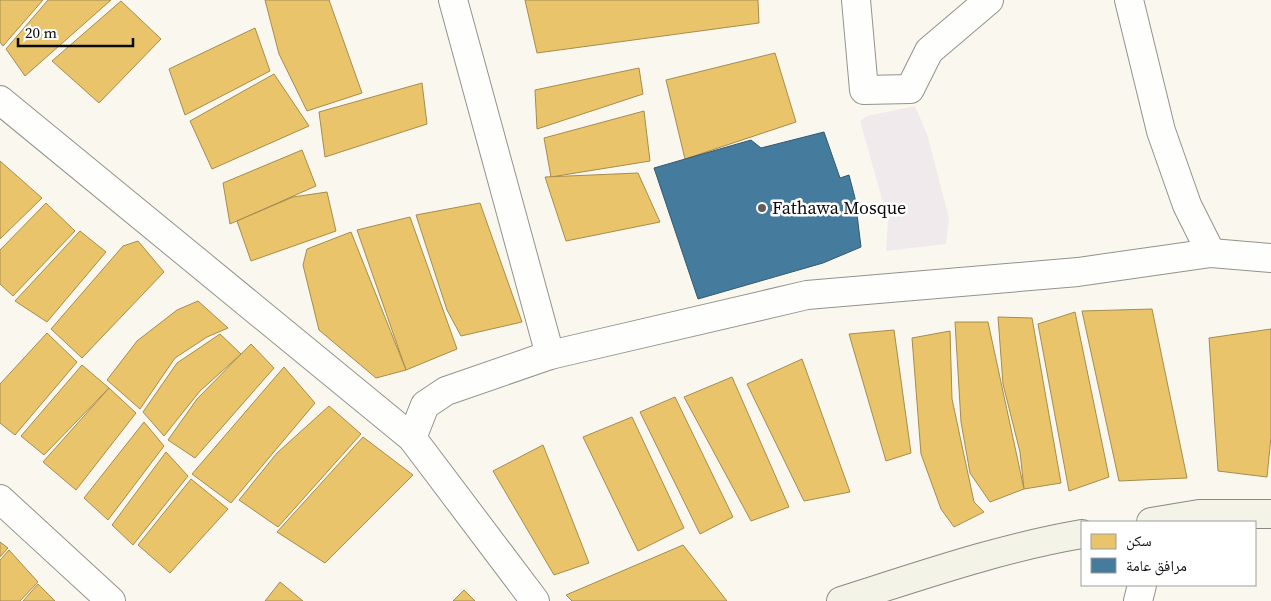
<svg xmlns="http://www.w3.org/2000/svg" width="1271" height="601" font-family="'Source Serif 4','Noto Naskh Arabic',serif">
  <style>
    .industrial { fill: #f1eaec }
    .homes { fill: #e9c46a; stroke: #a68c4e }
    .public { fill: #457b9d; stroke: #345971 }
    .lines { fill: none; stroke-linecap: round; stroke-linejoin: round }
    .street-casing { stroke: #93928d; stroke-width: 30 }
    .secondary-casing { stroke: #898884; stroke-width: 30 }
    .street { stroke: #fefefc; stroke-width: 28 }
    .secondary { stroke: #f4f3e7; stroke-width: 28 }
    .poi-dot { fill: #5f5e5a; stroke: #fff; stroke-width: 2 }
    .labels { text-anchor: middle; stroke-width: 5; stroke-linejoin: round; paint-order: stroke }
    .poi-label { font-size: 18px; fill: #0b0b0b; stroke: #fff; text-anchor: start }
  </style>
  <rect width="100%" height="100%" fill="#faf8ee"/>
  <polygon class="industrial" points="915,106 927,134 949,218 946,244 886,251 888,220 860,121 867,116"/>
  <g class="homes">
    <polygon points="0,0 43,0 3,46 0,42"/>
    <polygon points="48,0 111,0 25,76 6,49"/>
    <polygon points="265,0 329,0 362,93 307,111 279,54"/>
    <polygon points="525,0 758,0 759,23 537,53"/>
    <polygon points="121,1 161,39 99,103 52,61"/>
    <polygon points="255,28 270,71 185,115 169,69"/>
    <polygon points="775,53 796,122 685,159 666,80"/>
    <polygon points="639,68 643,94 537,129 535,90"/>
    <polygon points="274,74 309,126 212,169 190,121"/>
    <polygon points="422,83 427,124 325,157 319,112"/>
    <polygon points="644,111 650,161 551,177 544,138"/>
    <polygon points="302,150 316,186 230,224 223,183"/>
    <polygon points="0,161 42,198 0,239"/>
    <polygon points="638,173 660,222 566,241 545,177"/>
    <polygon points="327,192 336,231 251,261 237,221 293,197"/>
    <polygon points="46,203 75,231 13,296 0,284 0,250"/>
    <polygon points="480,203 522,322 461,336 447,310 416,215"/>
    <polygon points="410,217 457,349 406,370 357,230"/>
    <polygon points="80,231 106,252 47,322 15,301"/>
    <polygon points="351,232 406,370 376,378 319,330 303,265 307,249"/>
    <polygon points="138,241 164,272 82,358 51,329 123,246"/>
    <polygon points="198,301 228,328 207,337 175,358 140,409 107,380 137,341 177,310"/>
    <polygon points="1152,309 1187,478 1119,481 1082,311"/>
    <polygon points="1075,312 1109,477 1069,491 1038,324"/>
    <polygon points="998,317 1032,318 1061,483 1024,489 1020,452 1003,384"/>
    <polygon points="955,322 988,322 1024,489 990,502 970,473 961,422"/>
    <polygon points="1271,329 1271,437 1267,477 1218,471 1209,338"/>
    <polygon points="894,330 911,453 886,461 849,334"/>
    <polygon points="950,331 952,399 974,502 984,512 954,527 941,509 921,454 912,338"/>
    <polygon points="47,333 77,362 15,435 0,423 0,384"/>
    <polygon points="220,334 241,354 200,391 164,436 143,412 177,363"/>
    <polygon points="251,344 274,368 195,458 168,440 197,399"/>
    <polygon points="802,359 850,492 804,501 747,384"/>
    <polygon points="82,365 109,388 44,455 21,436"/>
    <polygon points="284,367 315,403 231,503 192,474"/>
    <polygon points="732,377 789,507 751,521 684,397"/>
    <polygon points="109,388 136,413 76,490 43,462"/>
    <polygon points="675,397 733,517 700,534 640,412"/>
    <polygon points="329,406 361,434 278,527 239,500 277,453"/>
    <polygon points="632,417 684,528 638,551 583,437"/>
    <polygon points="144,422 164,446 108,520 84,498"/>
    <polygon points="363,437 413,475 325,563 277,532"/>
    <polygon points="543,445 589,563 554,575 493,471"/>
    <polygon points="166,452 188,476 133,545 112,525"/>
    <polygon points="191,479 228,509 170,573 138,545"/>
    <polygon points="0,542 8,548 0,557"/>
    <polygon points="683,545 727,601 572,601 566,595"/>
    <polygon points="9,550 38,582 20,601 0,601 0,560"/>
    <polygon points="280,582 303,601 265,601"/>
    <polygon points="38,584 55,601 23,601"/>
    <polygon points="464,590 475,601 453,601"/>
  </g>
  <polygon class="public" points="824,132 840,178 849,175 855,198 861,247 823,263 698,299 654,168 751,140 761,148"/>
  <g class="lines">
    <defs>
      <g id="street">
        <polyline points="453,0 550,355"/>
        <polyline points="856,0 864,90 910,89 929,51 989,0"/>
        <polyline points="1129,0 1161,131 1187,205 1211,253"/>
        <polyline points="0,100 412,438 535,601"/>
        <polyline points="412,438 425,405 446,391 550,355 807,295 1078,272 1211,253 1271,258"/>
        <polyline points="0,499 111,601"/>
        <polyline points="1138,601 1142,585"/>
      </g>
      <g id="secondary">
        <polyline points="1151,522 1199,514 1271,514"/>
        <path d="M841,601C920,576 1000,548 1082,534"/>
      </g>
    </defs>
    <use href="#street" class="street-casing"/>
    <use href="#secondary" class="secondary-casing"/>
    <use href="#street" class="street"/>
    <use href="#secondary" class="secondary"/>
  </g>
  <circle class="poi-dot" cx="762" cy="208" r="5"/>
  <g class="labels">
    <g class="poi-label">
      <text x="772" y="214">Fathawa Mosque</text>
    </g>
  </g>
  <rect x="1081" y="521" width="175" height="65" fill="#ffffff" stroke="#9d9d9d"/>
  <rect x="1091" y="534" width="25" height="15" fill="#e9c46a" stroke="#9d9d9d"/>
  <text x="1126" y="546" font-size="15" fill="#0b0b0b">سكن</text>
  <rect x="1091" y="558" width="25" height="15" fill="#457b9d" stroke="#9d9d9d"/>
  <text x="1126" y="571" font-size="15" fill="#0b0b0b">مرافق عامة</text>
  <path d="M18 38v8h115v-8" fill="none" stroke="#0b0b0b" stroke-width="2.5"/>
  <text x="25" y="38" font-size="15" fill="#0b0b0b" stroke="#ffffff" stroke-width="4" paint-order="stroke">20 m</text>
</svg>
